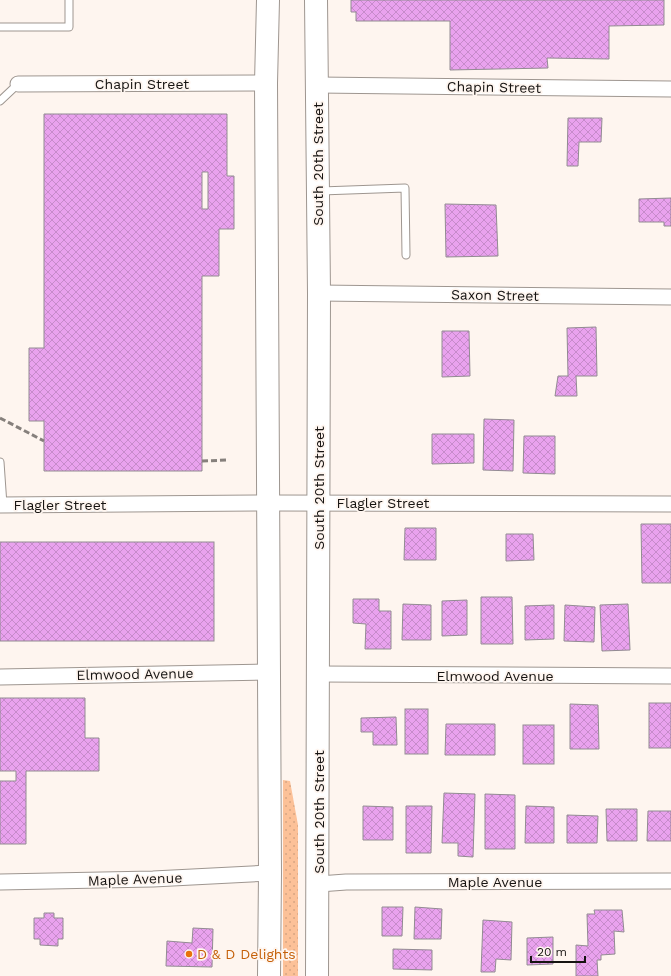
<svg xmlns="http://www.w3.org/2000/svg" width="671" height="976" font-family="'Work Sans',sans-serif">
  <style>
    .grass { fill: url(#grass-dots) }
    .building { fill: url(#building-cross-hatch); stroke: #928b92; fill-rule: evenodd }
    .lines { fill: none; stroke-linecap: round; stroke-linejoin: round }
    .service-casing { stroke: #9e9690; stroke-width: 9 }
    .minor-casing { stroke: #9e9690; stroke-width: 17 }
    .primary-casing { stroke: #9e9690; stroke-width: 24 }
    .service { stroke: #fff; stroke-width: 7 }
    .minor { stroke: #fff; stroke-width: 15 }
    .primary { stroke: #fff; stroke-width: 22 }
    .rail { stroke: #86807c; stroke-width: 3; stroke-dasharray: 6 3; stroke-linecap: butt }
    .food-dot { fill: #e8710a; stroke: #fef5ef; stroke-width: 1.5 }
    .labels { text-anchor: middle; stroke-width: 3.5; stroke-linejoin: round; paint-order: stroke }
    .street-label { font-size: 14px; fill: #161311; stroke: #fef5ef }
    .food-label { font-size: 14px; fill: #c56008; stroke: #fef5ef; text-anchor: start }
  </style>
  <defs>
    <pattern id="grass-dots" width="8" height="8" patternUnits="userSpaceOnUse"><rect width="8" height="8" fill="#fcc198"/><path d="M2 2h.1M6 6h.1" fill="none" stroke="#d7a582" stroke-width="1.8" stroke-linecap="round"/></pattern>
    <pattern id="building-cross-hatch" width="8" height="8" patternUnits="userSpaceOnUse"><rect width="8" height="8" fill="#e9a2ee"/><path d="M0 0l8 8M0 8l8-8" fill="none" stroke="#c78bcb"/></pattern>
  </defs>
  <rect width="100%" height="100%" fill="#fef5ef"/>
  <polygon class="grass" points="283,780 290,781 298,825 298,976 283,976"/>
  <g class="building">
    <polygon points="351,0 664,0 664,25 609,26 609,59 547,58 548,68 450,70 450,21 356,21 356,12 351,12"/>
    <path d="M44,114H227V176H234V229H219V276H202V471H44V421H29V348H44ZM202,172H208V209H202Z"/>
    <polygon points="568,118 602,118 601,142 579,142 578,166 567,166"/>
    <polygon points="671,198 671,226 664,226 664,222 639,222 639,199"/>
    <polygon points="445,204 496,205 498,256 446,257"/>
    <polygon points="596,327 597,376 576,376 577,396 555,396 558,376 568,376 567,328"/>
    <polygon points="442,331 469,331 470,376 442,377"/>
    <polygon points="484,419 514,420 513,471 483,470"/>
    <polygon points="432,434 474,434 474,463 432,464"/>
    <polygon points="524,436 555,436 555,474 523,473"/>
    <polygon points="641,524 671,524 671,583 642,583"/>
    <polygon points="405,528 436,528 436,560 404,560"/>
    <polygon points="506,534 533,534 534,560 506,561"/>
    <rect x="0" y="542" width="214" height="99"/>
    <polygon points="481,597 512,597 513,644 481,644"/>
    <polygon points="353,599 379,599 379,611 391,611 391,649 365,649 366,624 353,623"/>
    <polygon points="467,600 467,635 442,636 442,601"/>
    <polygon points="403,604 431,605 431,640 402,640"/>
    <polygon points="628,604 630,650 602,651 600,605"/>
    <polygon points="554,605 554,639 525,640 525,606"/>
    <polygon points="565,605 595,607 594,642 564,641"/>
    <polygon points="0,698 85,698 85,738 99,738 99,771 26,771 26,844 0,844 0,781 16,781 16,771 0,771"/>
    <rect x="649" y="703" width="22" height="45"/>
    <polygon points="570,704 598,705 599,749 570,749"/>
    <rect x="405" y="709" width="23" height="45"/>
    <polygon points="396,717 397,745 373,745 373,732 361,732 361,718"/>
    <polygon points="446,724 495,724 495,755 445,755"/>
    <rect x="523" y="725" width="31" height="39"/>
    <polygon points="444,793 475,794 473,857 458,856 458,843 442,843"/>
    <polygon points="485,794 515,795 515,849 485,849"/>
    <polygon points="363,806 393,807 393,840 363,840"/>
    <polygon points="406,806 432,806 431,853 406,853"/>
    <polygon points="526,806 554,807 554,843 525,843"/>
    <polygon points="606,809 637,809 637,841 607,841"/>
    <polygon points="648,811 671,811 671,841 647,841"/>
    <polygon points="567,815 598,816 597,843 567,843"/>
    <polygon points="382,907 403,907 402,936 382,936"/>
    <polygon points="415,907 442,909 441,939 414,939"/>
    <polygon points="594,910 622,910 624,932 614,931 615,954 601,955 601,960 597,960 598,976 576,976 576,945 588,946 587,914 595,914"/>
    <polygon points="44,913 54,913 54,918 63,918 63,939 58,939 58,946 40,945 40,939 34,939 34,918 44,918"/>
    <polygon points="483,920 512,922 511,960 496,959 495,972 481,972"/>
    <polygon points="193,928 213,929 212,967 166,966 167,941 192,943"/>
    <polygon points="553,937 553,964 527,965 527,938"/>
    <polygon points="393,949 432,950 432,970 393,969"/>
  </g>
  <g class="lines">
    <defs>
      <g id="service">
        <polyline points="0,27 69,27 69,0"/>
        <polyline points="0,101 18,84"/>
        <polyline points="321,191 405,188 406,255"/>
        <polyline points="0,462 3,505"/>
      </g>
      <g id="minor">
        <polyline points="18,84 266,83"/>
        <polyline points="318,85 671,89"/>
        <polyline points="319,293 671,297"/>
        <polyline points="0,505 270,503 671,504"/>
        <polyline points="319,674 671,676"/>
        <polyline points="0,677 270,672"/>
        <polyline points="0,882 153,879 270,873"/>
        <polyline points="319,884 346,882 671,881"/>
      </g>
      <g id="primary">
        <polyline points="268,0 266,83 270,873 269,976"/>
        <polyline points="316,0 319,293 317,976"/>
      </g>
    </defs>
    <use href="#service" class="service-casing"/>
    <use href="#minor" class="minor-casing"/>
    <use href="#primary" class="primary-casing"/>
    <use href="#service" class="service"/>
    <use href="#minor" class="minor"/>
    <use href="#primary" class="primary"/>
    <g class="rail">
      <polyline points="0,418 44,441"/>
      <polyline points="202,461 229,460"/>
    </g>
  </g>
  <circle class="food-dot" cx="189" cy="954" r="4"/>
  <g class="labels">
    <g class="street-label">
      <text x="142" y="89">Chapin Street</text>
      <text transform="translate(494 87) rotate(1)" y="5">Chapin Street</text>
      <text transform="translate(318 164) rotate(-90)" y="5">South 20th Street</text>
      <text transform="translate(495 295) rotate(1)" y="5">Saxon Street</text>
      <text transform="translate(319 488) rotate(-90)" y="5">South 20th Street</text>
      <text x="383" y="508">Flagler Street</text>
      <text x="60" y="510">Flagler Street</text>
      <text transform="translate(135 674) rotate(-1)" y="5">Elmwood Avenue</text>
      <text x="495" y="681">Elmwood Avenue</text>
      <text transform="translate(319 812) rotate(-90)" y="5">South 20th Street</text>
      <text transform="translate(135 879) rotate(-2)" y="5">Maple Avenue</text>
      <text x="495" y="887">Maple Avenue</text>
    </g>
    <g class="food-label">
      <text x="197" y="959">D &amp; D Delights</text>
    </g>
  </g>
  <path d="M531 956v6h54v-6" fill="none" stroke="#161311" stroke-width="2"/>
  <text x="537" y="956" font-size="12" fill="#161311" stroke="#fef5ef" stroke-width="3" paint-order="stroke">20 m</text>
</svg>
